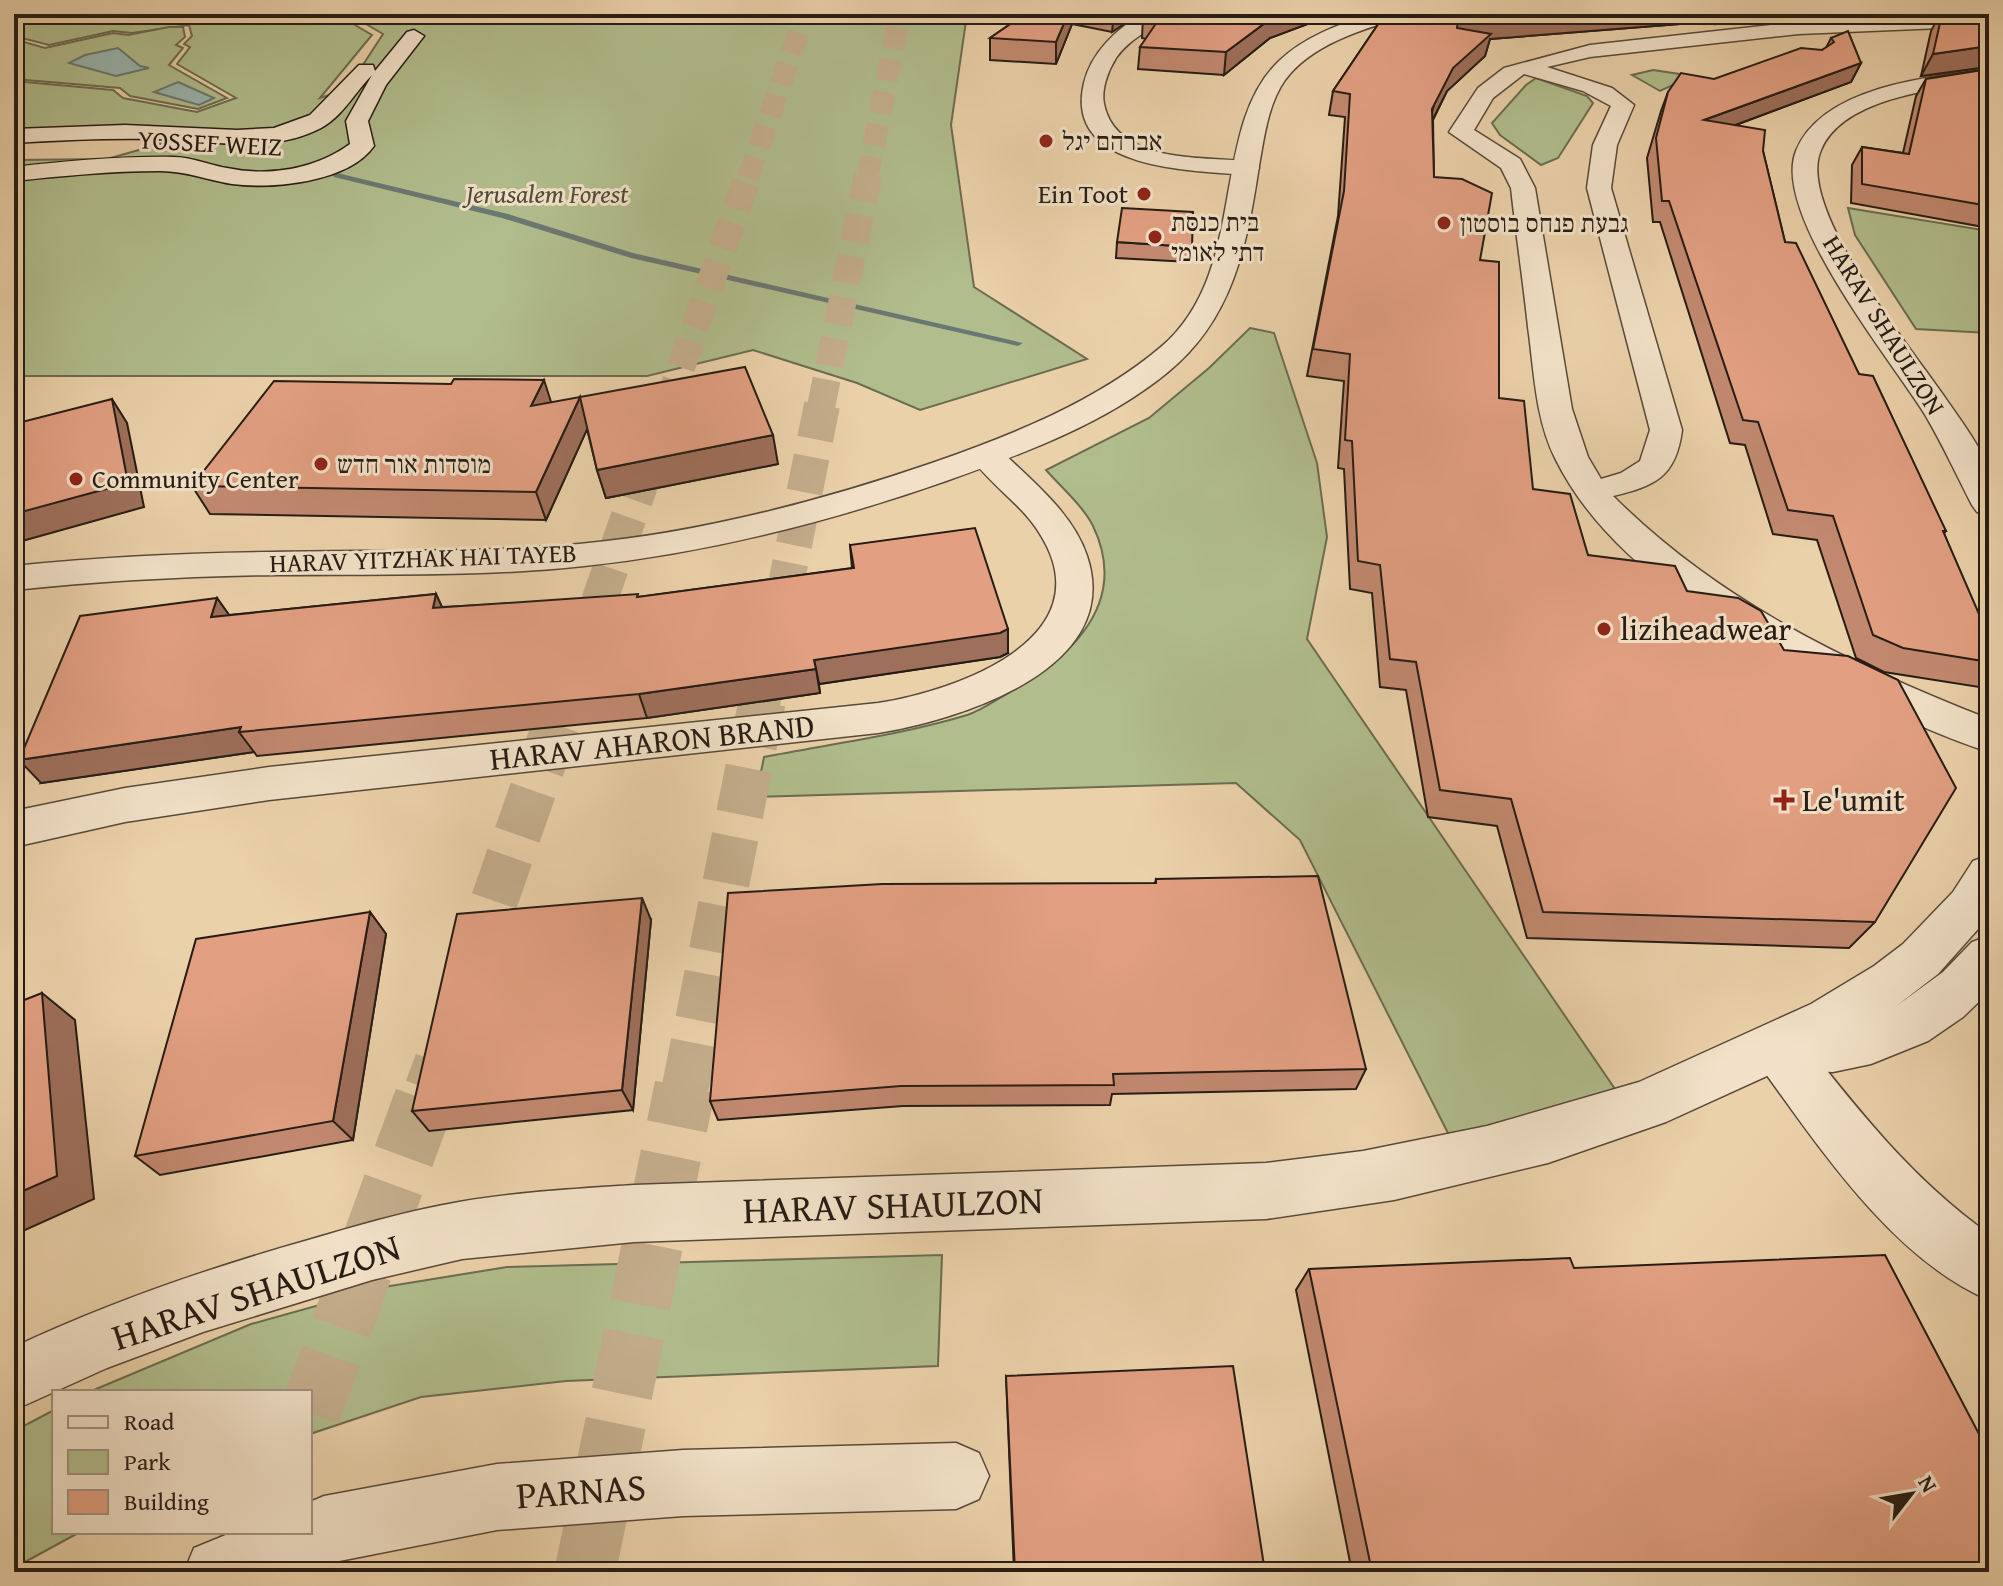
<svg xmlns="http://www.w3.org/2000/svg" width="2003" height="1586" font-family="'Gentium Book Plus','Frank Ruhl Libre',serif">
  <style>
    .green { fill: #b1bd8d; stroke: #6c6c51; stroke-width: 2 }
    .water { fill: #99b5b0; stroke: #6b7872; stroke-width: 2 }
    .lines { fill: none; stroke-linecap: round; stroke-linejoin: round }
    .stream { fill: #6b7872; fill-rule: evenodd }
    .trunk-tunnel-far4 { stroke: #c4ad8c; stroke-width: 22; stroke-dasharray: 22 11; stroke-linecap: butt }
    .trunk-tunnel-far3 { stroke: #c4ad8c; stroke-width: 28; stroke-dasharray: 28 14; stroke-linecap: butt }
    .trunk-tunnel-far2 { stroke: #c4ad8c; stroke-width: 36; stroke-dasharray: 36 18; stroke-linecap: butt }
    .trunk-tunnel-far1 { stroke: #c4ad8c; stroke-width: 47; stroke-dasharray: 47 23; stroke-linecap: butt }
    .trunk-tunnel { stroke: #c4ad8c; stroke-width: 61; stroke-dasharray: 61 30; stroke-linecap: butt }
    .minor-casing { stroke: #58493a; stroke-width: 3 }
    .tertiary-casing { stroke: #58493a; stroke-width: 3 }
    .secondary-casing { stroke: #271c15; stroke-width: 3 }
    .minor { fill: #f2e1c8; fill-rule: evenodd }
    .tertiary { fill: #f2e1c8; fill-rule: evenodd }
    .secondary { fill: #f2e1c8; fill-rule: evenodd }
    .wall { fill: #c28970; stroke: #271c15; stroke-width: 2 }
    .shaded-wall { fill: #9e6f5b; stroke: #271c15; stroke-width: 2 }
    .building { fill: #e29f82; stroke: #271c15; stroke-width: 2 }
    .poi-dot { fill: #8f2418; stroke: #f2e1c8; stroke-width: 3 }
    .labels { text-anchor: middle; stroke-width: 6; stroke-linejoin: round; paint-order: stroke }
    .far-poi-label { font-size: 26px; fill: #271c15; stroke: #f2e1c8; text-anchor: start }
    .far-street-label { font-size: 26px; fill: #271c15; stroke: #f2e1c8 }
    .far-park-label { font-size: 26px; font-style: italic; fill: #504c39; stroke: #f2e1c8 }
    .poi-label { font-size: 32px; fill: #271c15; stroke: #f2e1c8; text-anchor: start }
    .street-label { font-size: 32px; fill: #271c15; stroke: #f2e1c8 }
    .near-street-label { font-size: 38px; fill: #271c15; stroke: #f2e1c8 }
  </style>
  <rect width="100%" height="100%" fill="#ebd1aa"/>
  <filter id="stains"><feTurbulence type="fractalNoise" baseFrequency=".0025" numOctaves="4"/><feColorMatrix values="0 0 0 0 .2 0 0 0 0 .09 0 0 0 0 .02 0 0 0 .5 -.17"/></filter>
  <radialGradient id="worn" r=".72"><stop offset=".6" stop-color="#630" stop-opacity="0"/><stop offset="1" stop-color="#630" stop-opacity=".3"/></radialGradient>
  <g class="green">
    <polygon points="14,14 336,14 372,35 320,98 332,94 340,84 357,74 383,34 349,14 967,14 951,125 974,287 1087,359 920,410 857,383 753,350 647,376 14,376 14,160 107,159 192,135 14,135 14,81 113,90 123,98 197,112 236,98 177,64 190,47 184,44 192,36 189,25 132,33 113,31 49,45 14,36"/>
    <polygon points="169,27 183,27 185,37 176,45 183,48 169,65 227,98 198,109 130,96 120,88 14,79 14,39 45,48 113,33 128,35"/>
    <polygon points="1653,70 1693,76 1660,91 1632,75"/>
    <polygon points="1536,78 1587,96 1593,103 1558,158 1541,165 1500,135 1492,123 1526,85"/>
    <polygon points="1848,208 1989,231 1989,333 1916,329 1855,235"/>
    <path d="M1250,328L1274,333L1317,463L1327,537L1307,639L1615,1089L1455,1147L1300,840L1236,783L756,797L764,757C831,744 901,735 967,715C982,710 997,699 1010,692C1071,657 1130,603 1093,526C1083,506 1061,487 1046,470L1149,418L1209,368Z"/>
    <polygon points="942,1255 938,1366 566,1381 421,1397 310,1434 310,1392 89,1392 251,1324 384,1287 507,1267"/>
    <polygon points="54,1410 54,1532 80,1532 14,1568 14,1431"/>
  </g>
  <g class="water">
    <polygon points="118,48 140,66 149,68 116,76 69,63 85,55"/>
    <polygon points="178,82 214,98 199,105 154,92"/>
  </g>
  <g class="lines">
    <polygon class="stream" points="337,173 508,214 633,253 1023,343 1018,346 631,258 502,218 334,177 333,175"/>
    <g class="trunk-tunnel-far4">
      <polyline points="748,178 805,14"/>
      <polyline points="867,178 900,14"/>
    </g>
    <g class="trunk-tunnel-far3">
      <polyline points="667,407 748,176"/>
      <polyline points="821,407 868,176"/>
    </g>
    <g class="trunk-tunnel-far2">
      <polyline points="563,704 668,405"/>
      <polyline points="762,704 822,405"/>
    </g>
    <g class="trunk-tunnel-far1">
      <polyline points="471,967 564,702"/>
      <polyline points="428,1089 438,1062"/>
      <polyline points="685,1089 762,702"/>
    </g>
    <g class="trunk-tunnel">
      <polyline points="310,1413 429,1087"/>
      <polyline points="585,1572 685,1087"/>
    </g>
    <defs>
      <g id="minor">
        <path d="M1143,14H1167C1153,31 1131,36 1116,58C1108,71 1101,89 1104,104C1116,163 1201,157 1247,161L1256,163L1259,168L1256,173L1247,175C1192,170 1063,171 1084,83C1091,53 1117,28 1143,14Z"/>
        <path d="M1989,14V26L1799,34L1590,57L1547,67L1612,88L1634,105L1617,145L1611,188L1682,430C1676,477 1655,486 1613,496C1719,602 1851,665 1989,719V752C1939,736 1890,713 1844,689C1736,636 1610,570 1555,458C1535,418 1534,369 1528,327C1523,280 1516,234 1511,188L1501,168L1449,132L1478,88L1504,68L1590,45L1799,22ZM1524,74L1583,91L1611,106L1593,145L1587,188L1650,430L1640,461L1621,473L1601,479L1588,457L1572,409L1535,188L1520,159L1474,130L1493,98Z"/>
        <path d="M987,446L999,449C1031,480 1073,513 1087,556C1125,669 959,720 878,733L269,800L125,822L14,847V811L125,788L269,767L878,703C955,691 1106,639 1040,534C1022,504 990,485 970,456L975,449Z"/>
        <path d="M1776,1022L1794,1029C1854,1105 1910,1178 1989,1234V1300C1892,1259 1818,1145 1758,1063L1750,1046L1758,1029Z"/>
        <polygon points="956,1443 979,1453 989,1476 979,1499 956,1509 683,1516 497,1530 324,1564 303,1572 184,1572 194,1548 233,1532 310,1532 310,1502 324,1496 497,1464 683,1450"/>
      </g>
      <g id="tertiary">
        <path d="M1372,14H1403L1400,18C1360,30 1311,45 1285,80C1268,104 1264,138 1259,166C1247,245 1233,319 1168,372C1105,424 1022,454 946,481C829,522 707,553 584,566C483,577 380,574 278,575C190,576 102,581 14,590V566C100,557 186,553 272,552C374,550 477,553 579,544C699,533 818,502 932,463C1012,435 1096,402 1161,347C1250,271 1208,129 1279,61C1304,37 1339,24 1372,14Z"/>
        <path d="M1989,70V82C1939,88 1843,97 1821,150C1795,208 1913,350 1946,399C1959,418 1985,452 1989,473C1992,486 1989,502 1989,516L1977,512L1972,505C1956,474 1942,443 1924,413C1891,360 1771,213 1796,151C1822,87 1929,76 1989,70Z"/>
        <path d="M1989,855L1987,919L1938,974L1895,1007L1943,972L1972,942L1989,936V992L1963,1017L1928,1041L1871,1064L1833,1072L1780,1070L1666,1122L1548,1163L1394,1200L1266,1219L634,1242L462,1259L372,1280L203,1332L107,1368L14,1410V1347C108,1303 206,1269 305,1241C356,1226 407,1211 459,1202C516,1192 576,1189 634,1185L1266,1163L1363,1151L1487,1126L1639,1082L1811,1004L1874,966L1903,944L1953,892L1973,861Z"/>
      </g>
      <path id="secondary" d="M414,30L424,36L386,85L368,121L374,146C348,183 272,189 232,184C207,180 186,171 160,171C111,171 62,176 14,181V167C67,161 120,156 173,157C192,157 209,165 227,168C269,177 316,169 350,144L346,121L372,75C355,92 343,116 321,128C270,155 210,140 156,139C109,138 61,140 14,143V129L125,125L237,130L274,128L310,115L359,65H373L375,71L407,32Z"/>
    </defs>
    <use href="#minor" class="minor-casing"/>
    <use href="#tertiary" class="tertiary-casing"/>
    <use href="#secondary" class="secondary-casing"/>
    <use href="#minor" class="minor"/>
    <use href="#tertiary" class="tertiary"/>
    <use href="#secondary" class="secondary"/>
  </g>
  <g class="wall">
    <polygon points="1025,14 1139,14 1112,32 1072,24 1056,64 990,60 990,38"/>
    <polygon points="1146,14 1334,14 1270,38 1224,75 1138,69 1140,47 1146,39 1142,38 1143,16"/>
    <polygon points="1385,14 1873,14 1716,24 1718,21 1490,39 1485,56 1447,91 1433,120 1434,177 1480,260 1499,398 1533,489 1588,555 1687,591 1875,922 1849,948 1527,938 1497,826 1428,817 1406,690 1380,687 1372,593 1350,589 1344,469 1338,468 1344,381 1307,376 1338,216 1345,117 1329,115 1333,91"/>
    <polygon points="1940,14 1989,14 1989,64 1982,64 1980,68 1921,76 1931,31"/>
    <polygon points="1831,38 1861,63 1851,82 1736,125 1763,151 1785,242 1946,531 1944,533 1989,662 1989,676 1979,687 1884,672 1856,658 1817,540 1773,534 1745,445 1730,443 1660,222 1653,222 1647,158 1661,111 1668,92 1822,50 1826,48"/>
    <polygon points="1989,69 1989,228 1851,203 1852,165 1862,147 1903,153 1916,96 1926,79"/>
    <polygon points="1117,242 1192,247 1190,262 1116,258"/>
    <polygon points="551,402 778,464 606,498 597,470 587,429 546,520 210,514 192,486"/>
    <polygon points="850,545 1008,653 1000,657 819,684 820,693 647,718 257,756 254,752 41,783 217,598 229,615 436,594 442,607 639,597 852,568"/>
    <polygon points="1156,879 1366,1069 1356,1089 1112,1094 1110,1105 903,1106 718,1120 710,1101 1155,883"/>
    <polygon points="370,912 386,934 353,1140 160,1175 135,1156"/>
    <polygon points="651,920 633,1110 429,1131 412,1111"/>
    <polygon points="1574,1268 1989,1572 1352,1572 1296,1290 1309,1269"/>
    <polygon points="1006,1376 1265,1572 1014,1572"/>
  </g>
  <g class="shaded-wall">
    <polygon points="1068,14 1072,14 1072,24 1056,64 1056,42"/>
    <polygon points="1114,14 1139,14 1112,32"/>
    <polygon points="1280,14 1334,14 1270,38 1224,75 1226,52 1273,17"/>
    <polygon points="1540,14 1721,14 1718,21 1490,39 1485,56 1447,91 1426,133 1458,20"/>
    <polygon points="1989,46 1989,52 1980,68 1921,76 1933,54"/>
    <polygon points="1861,63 1851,82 1695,140 1704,120"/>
    <polygon points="544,380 553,408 531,406"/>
    <polygon points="580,397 589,425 546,520 536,492"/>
    <polygon points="112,399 127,423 144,507 22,541 14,531 14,514"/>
    <polygon points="773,435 778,464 606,498 597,470"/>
    <polygon points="436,594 447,618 433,608"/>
    <polygon points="217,598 234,622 211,617"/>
    <polygon points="1008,629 1008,653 1000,657 819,684 814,660"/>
    <polygon points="816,669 820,693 647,718 639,694"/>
    <polygon points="241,727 239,732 254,752 41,783 19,760"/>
    <polygon points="642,898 651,920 633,1110 622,1090"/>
    <polygon points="370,912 386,934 353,1140 333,1121"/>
    <polygon points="42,993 75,1020 94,1199 14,1235 14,1195"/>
  </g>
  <g class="building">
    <polygon points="1025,14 1068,14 1056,42 990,38"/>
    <polygon points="1146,14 1280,14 1273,17 1226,52 1140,47 1159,19 1143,16"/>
    <polygon points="1385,14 1540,14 1458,20 1457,28 1491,34 1453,68 1432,109 1434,177 1462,179 1492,193 1480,260 1499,262 1499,398 1524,401 1533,489 1570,494 1588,555 1675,566 1687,591 1738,598 1761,611 1784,650 1848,656 1898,680 1956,788 1875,922 1543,912 1511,799 1440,790 1416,662 1390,659 1380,565 1358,561 1352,441 1345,440 1350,354 1313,349 1344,191 1350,94 1333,91"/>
    <polygon points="1942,14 1989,14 1989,42 1985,42 1989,44 1989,46 1933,54"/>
    <polygon points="1848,31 1861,63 1704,120 1765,130 1763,151 1785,242 1796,243 1859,374 1873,376 1946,531 1943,531 1989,637 1989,662 1903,648 1873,635 1833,516 1788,510 1758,422 1743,420 1669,201 1662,201 1656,138 1668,92 1681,73 1714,79 1801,48 1822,50 1834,42 1831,38"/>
    <polygon points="1989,69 1989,206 1862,184 1862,147 1909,154 1926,79"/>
    <polygon points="1122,208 1193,212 1192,247 1117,242"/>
    <polygon points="745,367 773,435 597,470 580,397 536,492 192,486 274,381 451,384 454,379 544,380 531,406"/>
    <polygon points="112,399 128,483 14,514 14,424"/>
    <polygon points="975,528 1008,629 1000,633 814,660 816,669 639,694 239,732 241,727 19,760 80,616 217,598 211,617 436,594 433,608 638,594 637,597 854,568 850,545"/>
    <polygon points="1318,876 1366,1069 1113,1074 1114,1085 901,1086 710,1101 728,893 882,884 1156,883 1156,879"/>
    <polygon points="642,898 622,1090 412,1111 457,914"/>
    <polygon points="370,912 333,1121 135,1156 196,939"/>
    <polygon points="42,993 57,1176 14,1195 14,1004"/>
    <polygon points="1885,1255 1989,1453 1989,1572 1372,1572 1309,1269 1570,1258 1574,1268"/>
    <polygon points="1233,1366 1265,1572 1015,1572 1006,1376"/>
  </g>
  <g class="poi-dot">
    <circle cx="1046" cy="141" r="8"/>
    <circle cx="1144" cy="194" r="8"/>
    <circle cx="1444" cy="223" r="8"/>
    <circle cx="1155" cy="237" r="8"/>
    <circle cx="321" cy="464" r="8"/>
    <circle cx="76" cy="479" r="8"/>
    <circle cx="1604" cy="629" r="8"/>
    <path d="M1780 788h8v8h8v8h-8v8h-8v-8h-8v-8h8z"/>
  </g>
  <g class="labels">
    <g class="far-poi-label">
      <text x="1062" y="150">אברהם יגל</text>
      <text x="1128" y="203" text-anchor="end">Ein Toot</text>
      <text x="1171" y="231">בית כנסת<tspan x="1171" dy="30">דתי לאומי</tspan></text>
      <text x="1460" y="232">גבעת פנחס בוסטון</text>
      <text x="337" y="473">מוסדות אור חדש</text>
      <text x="92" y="488">Community Center</text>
    </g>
    <g class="far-street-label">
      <text transform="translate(210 143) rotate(3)" y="9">YOSSEF WEIZ</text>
      <text transform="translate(1884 325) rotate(58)" y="9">HARAV SHAULZON</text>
      <text transform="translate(423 558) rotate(-2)" y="9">HARAV YITZHAK HAI TAYEB</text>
    </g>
    <g class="far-park-label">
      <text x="547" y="203">Jerusalem Forest</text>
    </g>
    <g class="poi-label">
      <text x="1620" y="640">liziheadwear</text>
      <text x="1802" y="811">Le'umit</text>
    </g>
    <g class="street-label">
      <text transform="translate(652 742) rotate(-6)" y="11">HARAV AHARON BRAND</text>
    </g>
    <g class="near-street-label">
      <text transform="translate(893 1205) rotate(-2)" y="13">HARAV SHAULZON</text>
      <text transform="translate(256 1292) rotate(-18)" y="13">HARAV SHAULZON</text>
      <text transform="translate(581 1491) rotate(-4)" y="13">PARNAS</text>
    </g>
  </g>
  <rect width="2003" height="1586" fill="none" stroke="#ebd1aa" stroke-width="48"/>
  <rect x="16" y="16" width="1971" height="1554" fill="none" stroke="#271c15" stroke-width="4"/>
  <rect x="24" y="24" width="1955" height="1538" fill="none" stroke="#271c15" stroke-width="2"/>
  <rect x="52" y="1390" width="260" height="144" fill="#f2e1c8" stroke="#a19280" stroke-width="2"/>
  <rect x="68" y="1416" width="40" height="12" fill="#f2e1c8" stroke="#a19280" stroke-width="2"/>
  <text x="124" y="1430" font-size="24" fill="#271c15">Road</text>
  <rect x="68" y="1450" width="40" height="24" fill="#b1bd8d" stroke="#a19280" stroke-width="2"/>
  <text x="124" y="1470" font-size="24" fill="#271c15">Park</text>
  <rect x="68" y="1490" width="40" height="24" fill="#e29f82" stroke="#a19280" stroke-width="2"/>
  <text x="124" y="1510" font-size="24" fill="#271c15">Building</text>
  <g transform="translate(1911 1494) rotate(59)" stroke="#f2e1c8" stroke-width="6" paint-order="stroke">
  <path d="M0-6L14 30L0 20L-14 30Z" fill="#271c15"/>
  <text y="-12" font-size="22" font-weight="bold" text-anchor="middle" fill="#271c15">N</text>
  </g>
  <rect width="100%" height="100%" filter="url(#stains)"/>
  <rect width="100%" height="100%" fill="url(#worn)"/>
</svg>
